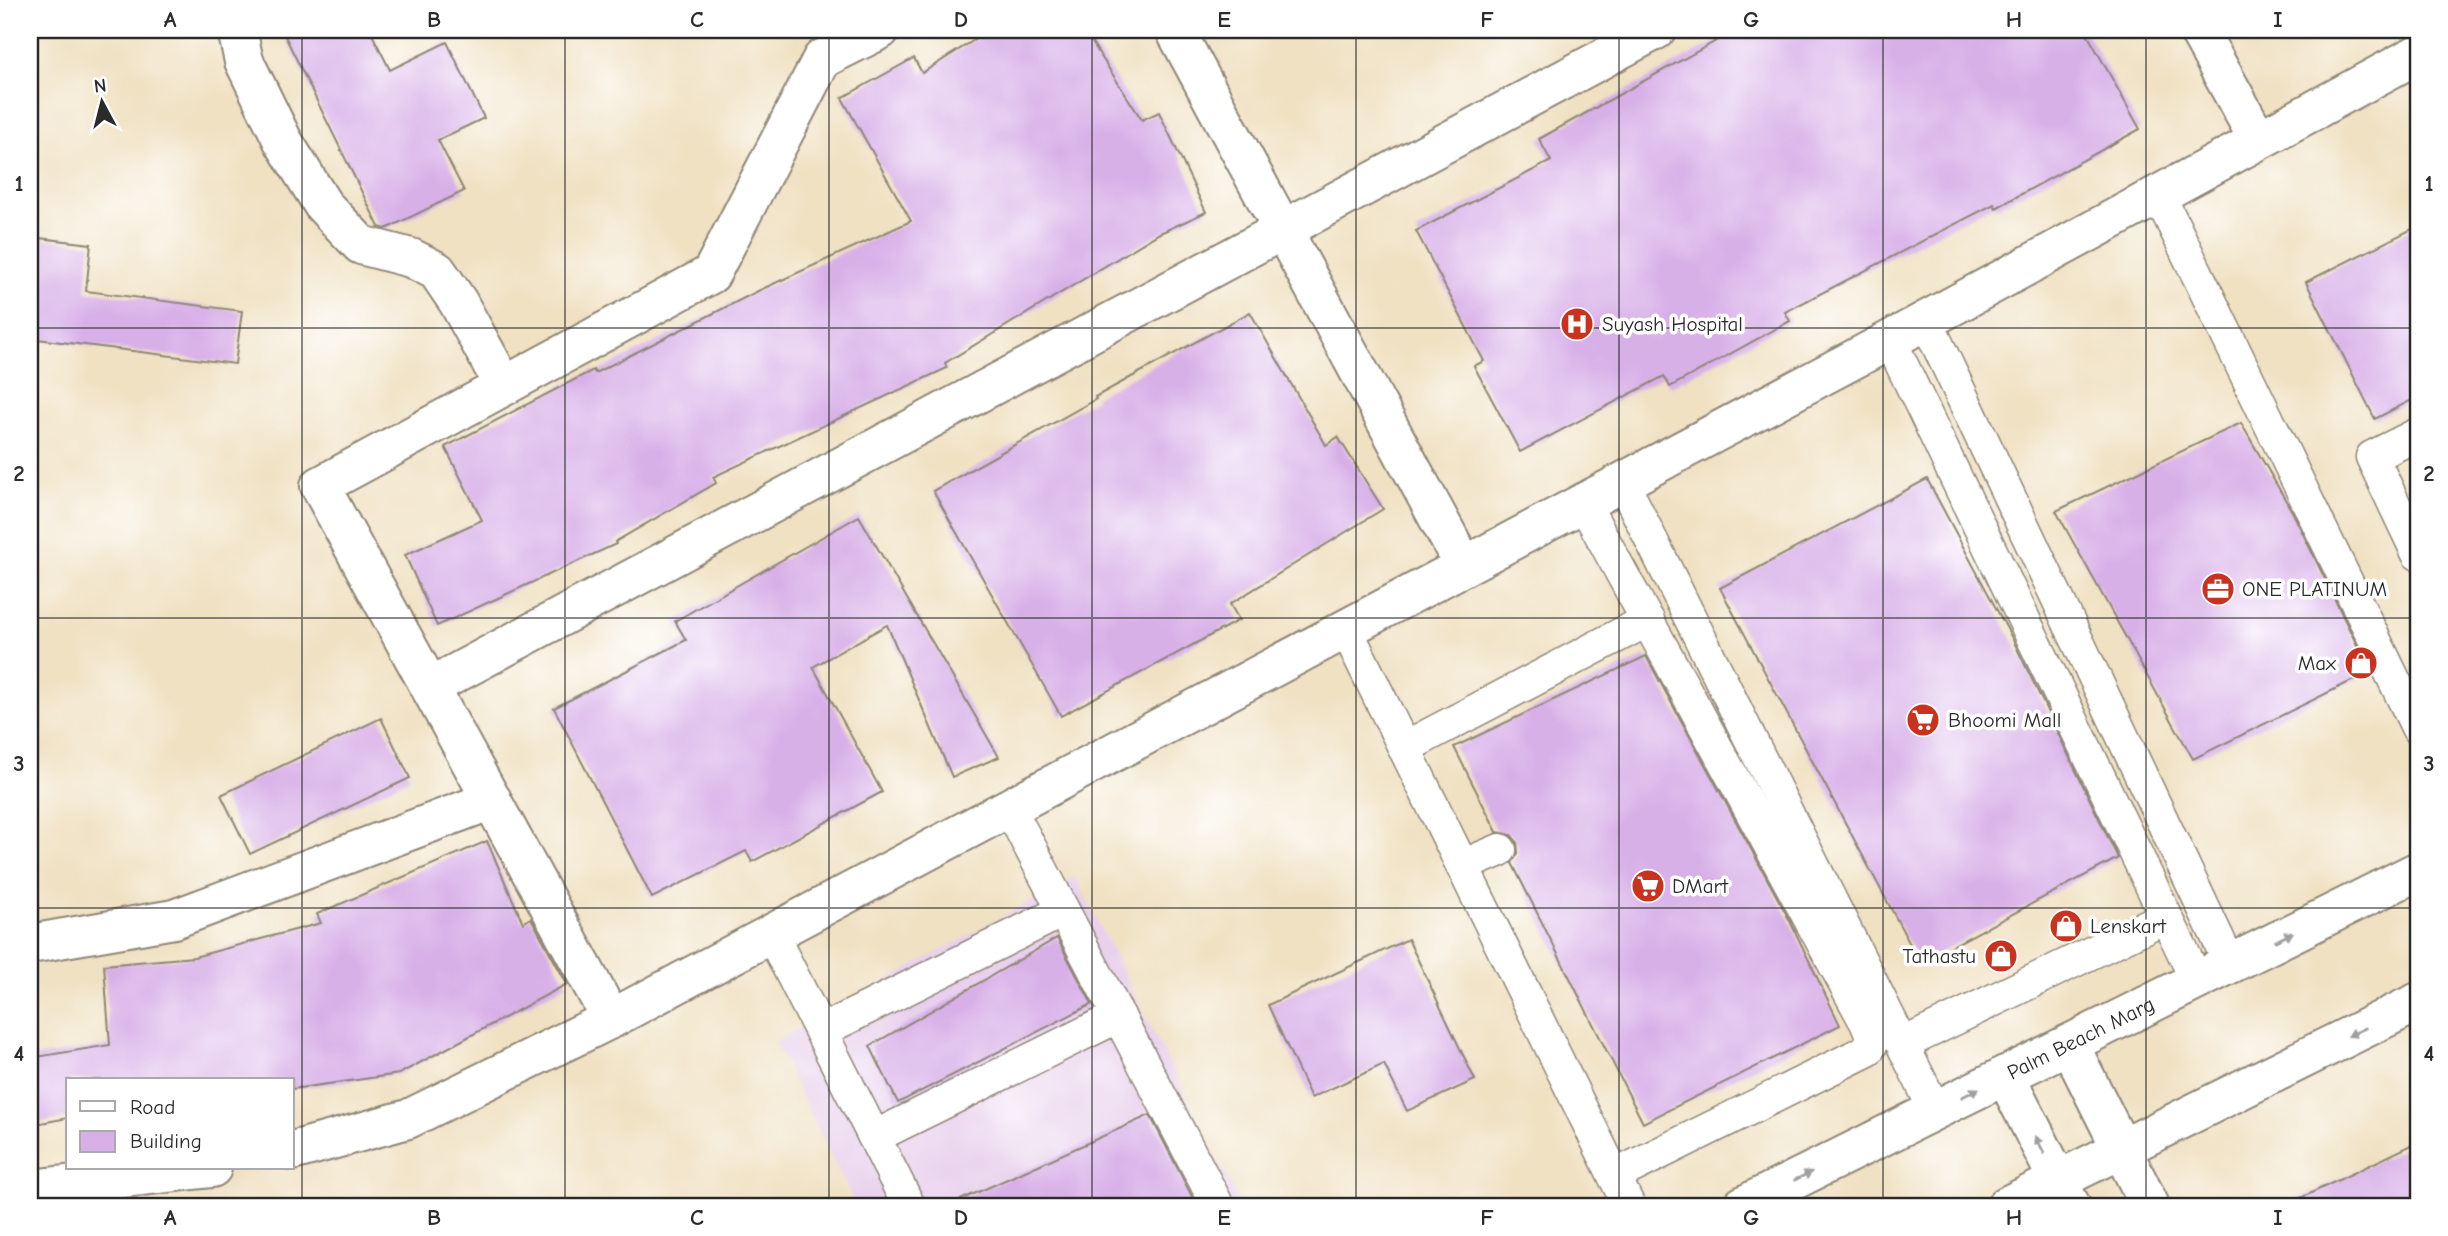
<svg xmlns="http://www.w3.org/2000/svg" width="2448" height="1236" font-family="'Comic Neue',sans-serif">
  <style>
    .built { fill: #e9d1ed }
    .building { fill: #d8b0e8 }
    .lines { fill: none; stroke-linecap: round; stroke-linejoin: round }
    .lane-casing { stroke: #8e8676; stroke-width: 35 }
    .street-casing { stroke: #8e8676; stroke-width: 42 }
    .secondary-casing { stroke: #8e8676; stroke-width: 42 }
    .primary-casing { stroke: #8e8676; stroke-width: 42 }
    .lane { stroke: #fff; stroke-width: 32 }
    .street { stroke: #fff; stroke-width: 38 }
    .secondary { stroke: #fff; stroke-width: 38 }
    .primary { stroke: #fff; stroke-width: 38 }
    .oneway { fill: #a0a0a0 }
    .grid { fill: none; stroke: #2b2b2b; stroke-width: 2; stroke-opacity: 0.55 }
    .labels { text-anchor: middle; stroke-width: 7; stroke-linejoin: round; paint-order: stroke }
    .poi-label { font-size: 21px; fill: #2b2b2b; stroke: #fff; text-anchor: start }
    .street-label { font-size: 21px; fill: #2b2b2b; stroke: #fff }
    .neatline { fill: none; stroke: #2b2b2b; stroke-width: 2.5 }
    .grid-label { font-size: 23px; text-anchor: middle; font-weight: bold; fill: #2b2b2b }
  </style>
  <rect width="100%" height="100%" fill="#fff"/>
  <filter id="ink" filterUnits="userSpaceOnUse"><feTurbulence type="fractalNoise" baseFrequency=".0143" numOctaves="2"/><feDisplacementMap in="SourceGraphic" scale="14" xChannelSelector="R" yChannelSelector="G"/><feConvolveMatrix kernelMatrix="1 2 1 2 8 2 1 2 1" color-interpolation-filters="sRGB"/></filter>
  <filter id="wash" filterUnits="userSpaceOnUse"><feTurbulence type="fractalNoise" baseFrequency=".00686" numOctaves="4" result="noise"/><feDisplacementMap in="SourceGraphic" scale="28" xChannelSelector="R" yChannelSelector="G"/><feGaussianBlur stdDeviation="1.57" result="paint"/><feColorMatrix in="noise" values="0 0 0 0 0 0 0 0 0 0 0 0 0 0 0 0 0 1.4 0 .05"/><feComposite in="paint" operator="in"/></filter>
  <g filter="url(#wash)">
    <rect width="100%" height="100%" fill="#f0e1c2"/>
    <polygon class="built" points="1075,877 1241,1206 856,1206 775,1042"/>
    <g id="blocks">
      <g class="building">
        <polygon points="282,30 370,30 390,70 447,42 484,118 438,140 464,191 386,229 379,227"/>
        <polygon points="990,30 1084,30 1142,120 1159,112 1206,212 1158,234 945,363 947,368 713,477 716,483 615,542 616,544 437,626 405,555 482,520 445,447 593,370 595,373 760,290 911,221 842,98 914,58 922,73"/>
        <polygon points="1736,30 2085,30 2140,129 1996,208 1994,204 1785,312 1790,321 1670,387 1664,376 1520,452 1474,366 1484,361 1416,231 1551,161 1539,139"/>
        <polygon points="2418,226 2418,397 2375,419 2306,282"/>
        <polygon points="30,237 91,244 86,291 242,311 235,364 30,338"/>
        <polygon points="1250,312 1326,445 1338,437 1383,509 1230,604 1239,620 1061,716 933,491 1096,399 1095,397"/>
        <polygon points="2241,423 2293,513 2370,672 2193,759 2056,511"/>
        <polygon points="1927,479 2013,640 2118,858 1920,963 1720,588"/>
        <polygon points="859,516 999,757 952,777 887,625 813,667 882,792 752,862 746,851 652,898 554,708 686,640 675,621"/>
        <polygon points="1646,656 1789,919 1840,1025 1643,1123 1512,863 1518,853 1517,842 1511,835 1497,832 1454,747"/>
        <polygon points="381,718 410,778 250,854 221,795"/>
        <polygon points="487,841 523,923 531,918 567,984 399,1074 292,1089 292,1080 68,1080 68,1118 30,1125 30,1058 110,1045 104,965 194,957 321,923 317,914"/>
        <polygon points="1057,938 1092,1004 898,1103 870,1046"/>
        <polygon points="1408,939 1475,1080 1407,1111 1384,1064 1311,1098 1268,1005"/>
        <polygon points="1150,1115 1197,1206 947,1206"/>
        <polygon points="2418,1142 2418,1206 2284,1206"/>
      </g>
    </g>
  </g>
  <g filter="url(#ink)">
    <use href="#blocks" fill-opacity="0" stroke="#8e8676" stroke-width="2"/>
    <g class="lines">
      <defs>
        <g id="lane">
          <polyline points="2158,193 2418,729"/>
          <polyline points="1926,320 2230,964"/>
          <polyline points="1890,340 2197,981"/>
          <polyline points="2418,434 2372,457 2418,554"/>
          <polyline points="1622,481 1935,1110"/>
          <polyline points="1583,502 1869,1028 1873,1041 1868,1050 1614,1176"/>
          <polyline points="1346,629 1629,1206"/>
          <polyline points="1404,748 1648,620"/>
          <polyline points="1009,807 1218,1206"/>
          <polyline points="1462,866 1500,850"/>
          <polyline points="771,933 909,1206"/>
          <polyline points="821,1031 1063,911"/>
          <polyline points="1903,1044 2165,917"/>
          <polyline points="874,1137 1119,1016"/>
        </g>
        <g id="street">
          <polyline points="237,30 244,61 283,141 323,205 361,245 411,258 437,271 458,302 504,386"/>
          <polyline points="1175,30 1464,566"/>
          <polyline points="2198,30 2258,139"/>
          <polyline points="430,687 1656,30"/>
          <polyline points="30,944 174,919 492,800"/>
          <polyline points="611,1019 320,486 711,274 822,59 880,30"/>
          <polyline points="292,1151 408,1119 611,1019 1890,340 2418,54"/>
          <polyline points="30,1189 212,1168"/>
        </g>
        <g id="secondary">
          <polyline points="2069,1044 2150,1206"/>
          <polyline points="2005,1075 2071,1206"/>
        </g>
        <g id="primary">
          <path id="s1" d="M1742,1206L2418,871"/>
          <polyline points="2006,1206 2418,1002"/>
        </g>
      </defs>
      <use href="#lane" class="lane-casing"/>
      <use href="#street" class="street-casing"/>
      <use href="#secondary" class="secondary-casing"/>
      <use href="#primary" class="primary-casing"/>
      <use href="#lane" class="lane"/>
      <use href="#street" class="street"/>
      <use href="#secondary" class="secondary"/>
      <use href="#primary" class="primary"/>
    </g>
    <defs><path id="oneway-solid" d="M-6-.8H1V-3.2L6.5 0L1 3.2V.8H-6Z" transform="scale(1.75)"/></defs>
    <g class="oneway">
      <use href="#oneway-solid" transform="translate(2284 937) rotate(-26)"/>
      <use href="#oneway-solid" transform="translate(2357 1032) rotate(154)"/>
      <use href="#oneway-solid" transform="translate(1970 1093) rotate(-27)"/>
      <use href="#oneway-solid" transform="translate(2040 1145) rotate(-117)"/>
      <use href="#oneway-solid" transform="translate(1803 1176) rotate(-26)"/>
    </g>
  </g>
  <path class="grid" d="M302,30V1206M565,30V1206M829,30V1206M1092,30V1206M1356,30V1206M1619,30V1206M1883,30V1206M2146,30V1206M30,328H2418M30,618H2418M30,908H2418"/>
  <defs>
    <symbol id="hospital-disc" viewBox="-11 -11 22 22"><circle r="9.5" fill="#c8321e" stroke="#fff"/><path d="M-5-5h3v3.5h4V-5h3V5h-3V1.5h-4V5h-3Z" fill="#fff"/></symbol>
    <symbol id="office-disc" viewBox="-11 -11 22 22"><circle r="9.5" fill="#c8321e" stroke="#fff"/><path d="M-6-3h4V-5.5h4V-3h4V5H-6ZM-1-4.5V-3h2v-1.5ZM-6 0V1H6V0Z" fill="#fff"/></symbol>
    <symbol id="shop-disc" viewBox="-11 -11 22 22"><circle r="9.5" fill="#c8321e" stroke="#fff"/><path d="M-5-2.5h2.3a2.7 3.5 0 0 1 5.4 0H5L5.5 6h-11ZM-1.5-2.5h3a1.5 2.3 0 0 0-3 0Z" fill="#fff"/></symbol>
    <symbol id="supermarket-disc" viewBox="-11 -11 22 22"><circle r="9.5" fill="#c8321e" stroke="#fff"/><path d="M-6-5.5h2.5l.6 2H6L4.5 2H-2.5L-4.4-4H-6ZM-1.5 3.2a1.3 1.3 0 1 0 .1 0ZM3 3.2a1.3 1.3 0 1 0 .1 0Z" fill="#fff"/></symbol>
  </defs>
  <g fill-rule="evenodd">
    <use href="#hospital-disc" x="1558" y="305" width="38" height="38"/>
    <use href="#office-disc" x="2199" y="570" width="38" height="38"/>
    <use href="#shop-disc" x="2342" y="644" width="38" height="38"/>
    <use href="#supermarket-disc" x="1904" y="701" width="38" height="38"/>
    <use href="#supermarket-disc" x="1629" y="867" width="38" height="38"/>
    <use href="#shop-disc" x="2047" y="907" width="38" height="38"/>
    <use href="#shop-disc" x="1982" y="937" width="38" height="38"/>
  </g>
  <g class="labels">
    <g class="poi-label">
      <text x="1602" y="331">Suyash Hospital</text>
      <text x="2242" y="596">ONE PLATINUM</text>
      <text x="2336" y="670" text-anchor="end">Max</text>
      <text x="1948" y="727">Bhoomi Mall</text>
      <text x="1672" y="893">DMart</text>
      <text x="2090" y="933">Lenskart</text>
      <text x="1976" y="963" text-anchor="end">Tathastu</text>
    </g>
    <g class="street-label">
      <text dy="7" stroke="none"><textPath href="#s1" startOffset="378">Palm Beach Marg</textPath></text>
    </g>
  </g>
  <rect width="2448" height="1236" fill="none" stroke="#fff" stroke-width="77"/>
  <rect x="66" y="1078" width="228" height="91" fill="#ffffff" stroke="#aaaaaa" stroke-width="2"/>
  <rect x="80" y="1101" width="35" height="10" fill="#ffffff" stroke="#aaaaaa" stroke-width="2"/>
  <text x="130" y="1114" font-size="21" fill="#2b2b2b">Road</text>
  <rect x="80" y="1131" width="35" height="21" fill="#d8b0e8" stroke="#aaaaaa" stroke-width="2"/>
  <text x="130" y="1148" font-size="21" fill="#2b2b2b">Building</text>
  <g transform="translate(102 102) rotate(353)" stroke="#ffffff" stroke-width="5" paint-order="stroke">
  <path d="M0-5L12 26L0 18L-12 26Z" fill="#2b2b2b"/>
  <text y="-10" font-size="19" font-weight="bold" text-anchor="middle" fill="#2b2b2b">N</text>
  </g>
  <rect x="38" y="38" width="2372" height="1160" class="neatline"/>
  <g class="grid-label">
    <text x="170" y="27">A</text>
    <text x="434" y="27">B</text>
    <text x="697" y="27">C</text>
    <text x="961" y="27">D</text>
    <text x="1224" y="27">E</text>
    <text x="1487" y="27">F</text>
    <text x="1751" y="27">G</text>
    <text x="2014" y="27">H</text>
    <text x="2278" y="27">I</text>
    <text x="19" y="191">1</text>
    <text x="2429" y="191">1</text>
    <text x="19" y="481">2</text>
    <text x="2429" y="481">2</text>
    <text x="19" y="771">3</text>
    <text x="2429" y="771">3</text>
    <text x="19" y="1061">4</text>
    <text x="2429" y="1061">4</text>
    <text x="170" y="1225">A</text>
    <text x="434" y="1225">B</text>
    <text x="697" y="1225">C</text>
    <text x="961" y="1225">D</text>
    <text x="1224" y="1225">E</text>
    <text x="1487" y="1225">F</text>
    <text x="1751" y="1225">G</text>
    <text x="2014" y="1225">H</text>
    <text x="2278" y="1225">I</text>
  </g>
</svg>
